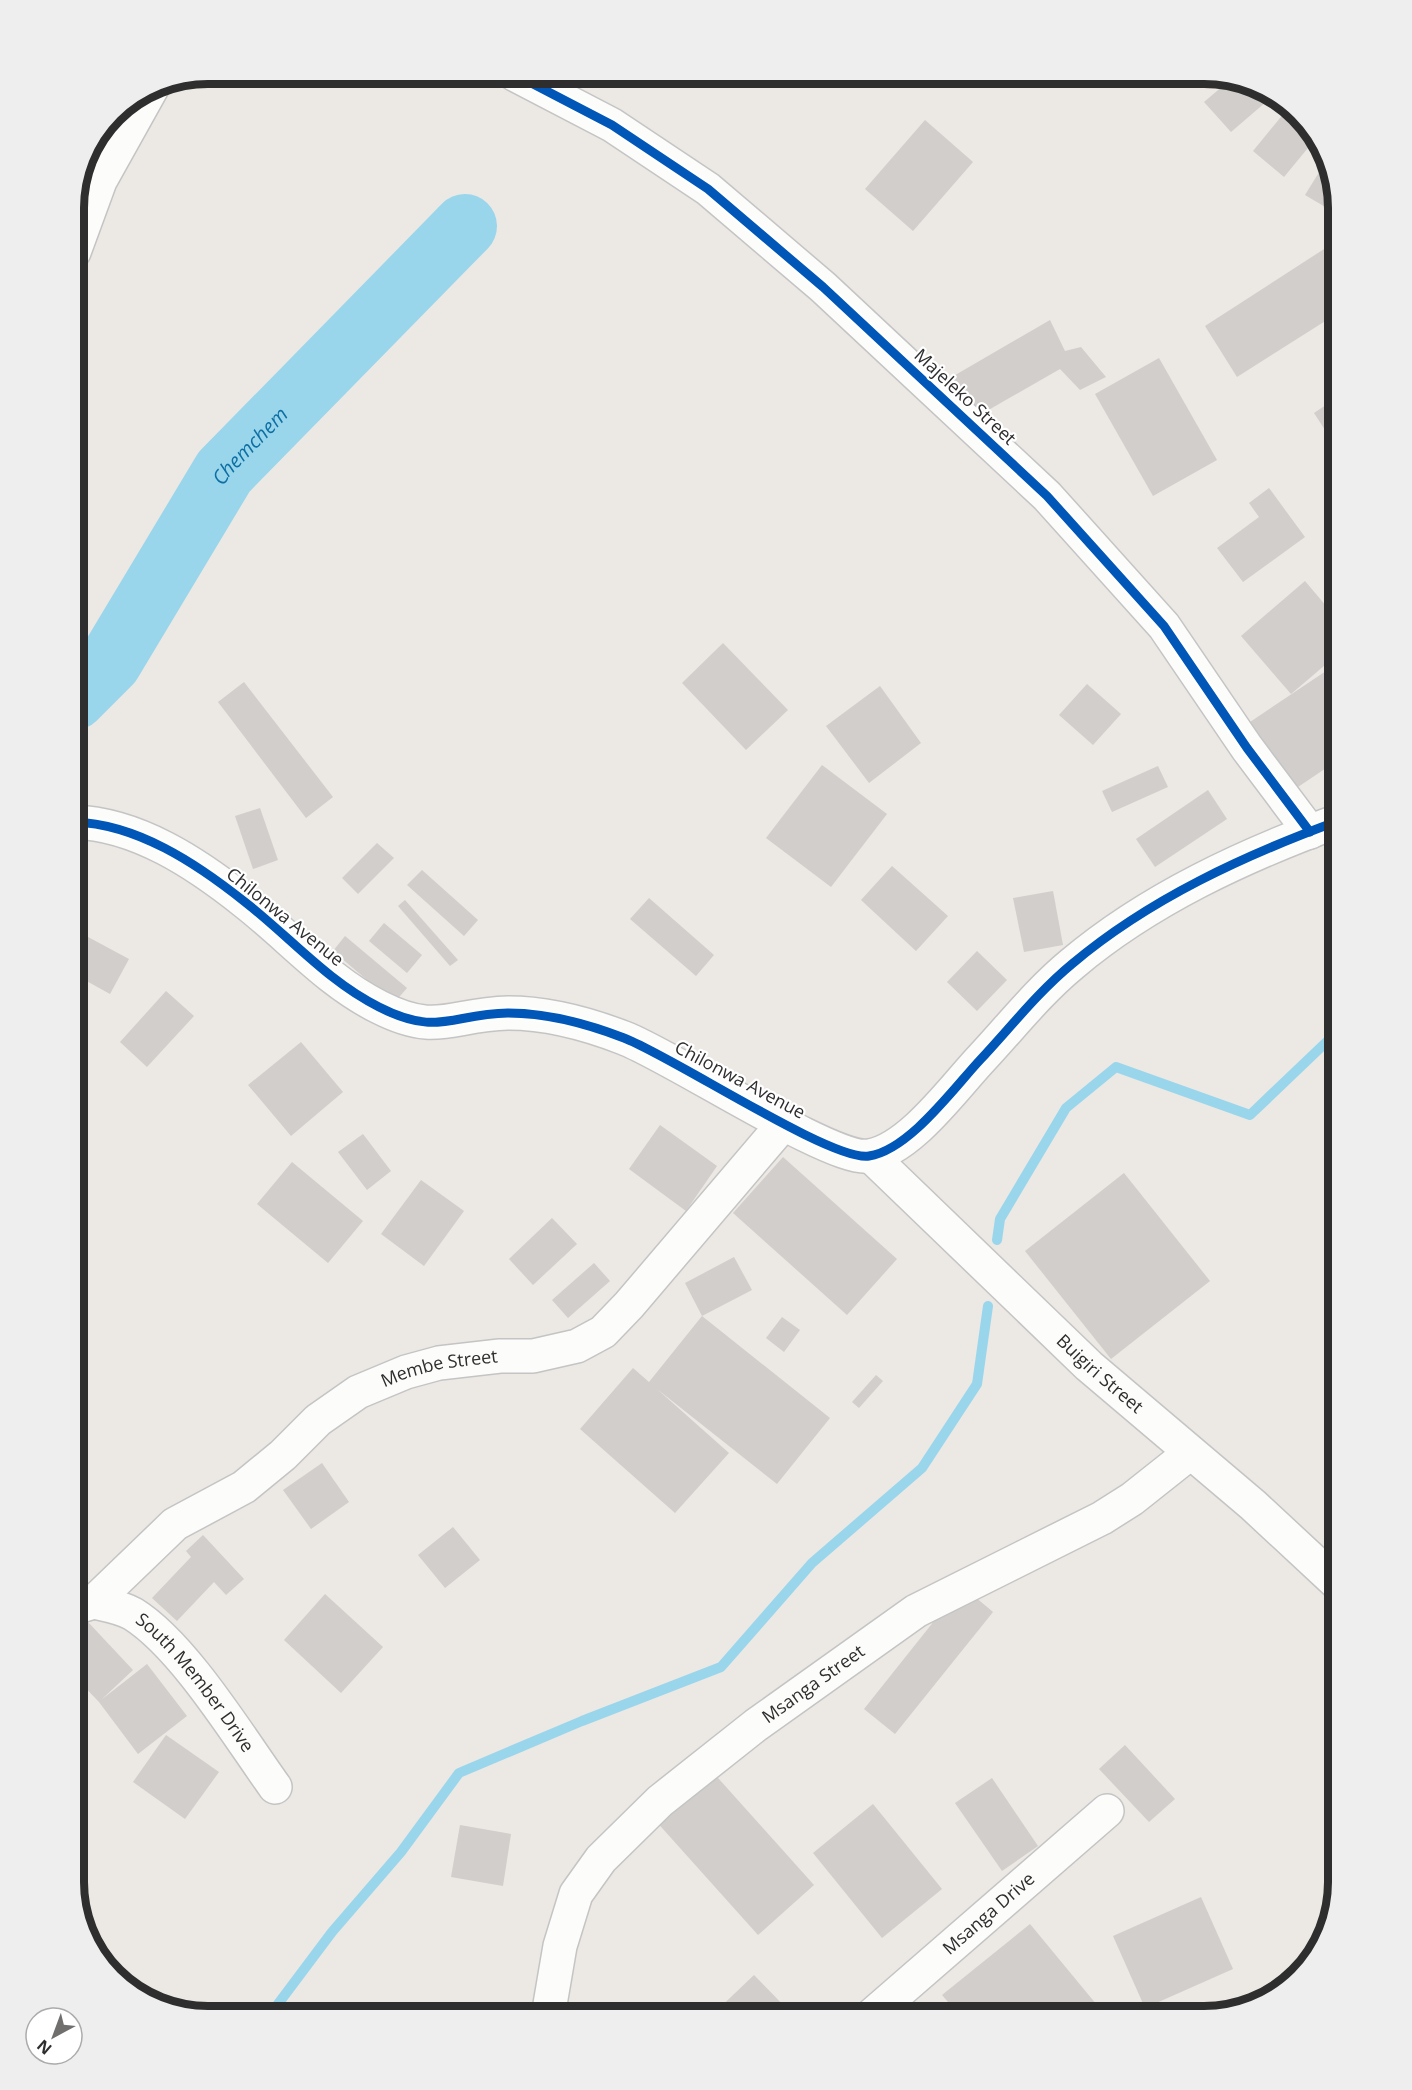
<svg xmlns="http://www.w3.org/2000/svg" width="1412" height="2090" font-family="'Open Sans',sans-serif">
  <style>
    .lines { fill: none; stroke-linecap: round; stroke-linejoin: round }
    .stream { stroke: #99d6ec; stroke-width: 10 }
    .river { stroke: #99d6ec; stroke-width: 64 }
    .building { fill: #d1cecb }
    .street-casing { stroke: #c5c4c5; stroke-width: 36 }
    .street { stroke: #fcfcfb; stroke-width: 33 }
    .cycleway-casing { stroke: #fff; stroke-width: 13 }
    .cycleway { stroke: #0057b8; stroke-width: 9 }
    .labels { text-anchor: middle; stroke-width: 4.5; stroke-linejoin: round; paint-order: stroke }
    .street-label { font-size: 18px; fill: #2e2e2e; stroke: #fff }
    .water-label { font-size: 20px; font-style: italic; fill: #0d6fa3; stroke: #fff }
    .rim { fill: none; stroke: #2e2e2e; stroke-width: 8 }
  </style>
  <rect width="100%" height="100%" fill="#ece8e4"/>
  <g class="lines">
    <g class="stream">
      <polyline points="997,1240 1000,1219 1066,1108 1116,1067 1250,1115 1338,1031"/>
      <polyline points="269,2016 332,1932 401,1852 459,1773 582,1721 721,1667 812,1563 922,1468 977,1384 988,1306"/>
    </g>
    <path class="river" id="s1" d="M74,698L110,662L224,472L465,226"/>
  </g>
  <g class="building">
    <polygon points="1230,80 1274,95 1231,132 1204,102"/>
    <polygon points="1289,107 1317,137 1284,177 1253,151"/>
    <polygon points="925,120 973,162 913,231 865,189"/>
    <polygon points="1326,161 1335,195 1327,208 1305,195"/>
    <polygon points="1338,240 1338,313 1237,377 1205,326"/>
    <polygon points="1050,320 1065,351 1081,347 1106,377 1080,390 1060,369 978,416 945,381"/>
    <polygon points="1159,358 1217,460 1153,496 1095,394"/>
    <polygon points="1338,397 1338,450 1314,413"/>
    <polygon points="1269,488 1305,537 1243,582 1217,548 1259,517 1249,503"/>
    <polygon points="1305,581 1338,620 1338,654 1291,694 1241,636"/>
    <polygon points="723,643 788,710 746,750 682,683"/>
    <polygon points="1338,663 1338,760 1295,789 1250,722"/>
    <polygon points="244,682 333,797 306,818 218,702"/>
    <polygon points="1087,684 1121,714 1093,745 1059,715"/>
    <polygon points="880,686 921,743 869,783 826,726"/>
    <polygon points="822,765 887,814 831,887 766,838"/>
    <polygon points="1158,766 1168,787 1112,812 1102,791"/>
    <polygon points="1208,790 1227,819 1155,867 1136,839"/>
    <polygon points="260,808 278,860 253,869 235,816"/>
    <polygon points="377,843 394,858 358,894 342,878"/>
    <polygon points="892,866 948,916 916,951 861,900"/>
    <polygon points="422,870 478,920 464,936 407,885"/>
    <polygon points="1053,891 1063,945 1024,952 1013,898"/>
    <polygon points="649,898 714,955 696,976 630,919"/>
    <polygon points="405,900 458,960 450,966 398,906"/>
    <polygon points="384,923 422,955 407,973 369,941"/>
    <polygon points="75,930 129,959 110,994 74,974"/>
    <polygon points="345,936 407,988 394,1003 333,951"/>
    <polygon points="977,951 1007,980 977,1011 947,982"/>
    <polygon points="166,991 194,1016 147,1067 120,1042"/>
    <polygon points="301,1042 343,1092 291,1136 248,1085"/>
    <polygon points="660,1125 717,1166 686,1211 629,1169"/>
    <polygon points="363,1134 391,1171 367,1190 338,1152"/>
    <polygon points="783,1157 897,1259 847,1315 733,1213"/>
    <polygon points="292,1162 363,1221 328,1263 257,1204"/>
    <polygon points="1124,1173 1210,1281 1111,1359 1025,1251"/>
    <polygon points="421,1180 464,1211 424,1266 381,1234"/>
    <polygon points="552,1218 577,1244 533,1285 509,1259"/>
    <polygon points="734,1257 752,1290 702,1316 685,1283"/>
    <polygon points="594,1263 610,1281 568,1318 552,1300"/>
    <polygon points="702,1316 830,1418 777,1484 657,1389 729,1453 675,1513 580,1429 633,1368 649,1382"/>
    <polygon points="782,1317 800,1330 784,1352 766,1338"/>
    <polygon points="876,1375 883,1381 859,1408 852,1402"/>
    <polygon points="322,1463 349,1502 311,1529 283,1490"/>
    <polygon points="453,1527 480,1560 445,1588 418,1555"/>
    <polygon points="203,1535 244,1579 226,1595 214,1582 177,1621 152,1598 191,1557 186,1551"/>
    <polygon points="962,1586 993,1612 895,1734 864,1709"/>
    <polygon points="325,1594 383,1647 341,1693 284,1640"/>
    <polygon points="87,1621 133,1670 101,1700 147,1664 187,1716 138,1754 99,1702 74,1676 74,1634"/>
    <polygon points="166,1735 219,1772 185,1819 133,1782"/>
    <polygon points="1125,1745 1175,1799 1149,1822 1099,1769"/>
    <polygon points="710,1769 814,1885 758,1935 654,1819"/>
    <polygon points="992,1778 1038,1846 1002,1871 955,1803"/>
    <polygon points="873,1804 942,1889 882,1938 813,1853"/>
    <polygon points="460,1825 511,1834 503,1886 451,1877"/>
    <polygon points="1201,1897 1233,1969 1145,2008 1113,1936"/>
    <polygon points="1030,1924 1106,2016 960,2016 942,1995"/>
    <polygon points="754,1975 794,2016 711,2016"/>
  </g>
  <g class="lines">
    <defs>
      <g id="street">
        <polyline points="514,74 612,125 708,189 823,287 1047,496 1164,626 1247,748 1310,832"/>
        <polyline points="74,252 100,181 153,86"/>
        <path d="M74,822C137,824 196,863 245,902C290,937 327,981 379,1007C438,1037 451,1014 508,1013C546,1013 588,1024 624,1038C672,1056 832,1162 869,1156C909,1150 953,1089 980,1060C1010,1028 1038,992 1072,964C1149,899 1245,855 1338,821"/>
        <path id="s2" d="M871,1156L1089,1366L1253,1505L1338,1584"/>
        <path id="s3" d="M94,1602C107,1605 121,1607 133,1614C184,1646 239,1737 275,1787"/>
        <path id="s4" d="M74,1608L94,1602L175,1524L244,1487L283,1455L318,1420L358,1392L406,1372L439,1363L500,1356H533L577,1346L603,1332L629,1305L784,1123"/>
        <path id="s5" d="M548,2016L560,1946L576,1894L601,1859L660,1801L756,1725L916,1611L1102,1518L1132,1499L1190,1453"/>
        <path id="s6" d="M871,2016L1107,1811"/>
      </g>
    </defs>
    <use href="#street" class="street-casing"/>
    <use href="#street" class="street"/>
    <defs>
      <g id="cycleway">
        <polyline points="514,74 612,125 708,189 823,287 1047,496 1164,626 1247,748 1310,832"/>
        <path d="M74,822C137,824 196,863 245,902C290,937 327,981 379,1007C438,1037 451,1014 508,1013C546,1013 588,1024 624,1038C672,1056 832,1162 869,1156C909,1150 953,1089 980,1060C1010,1028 1038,992 1072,964C1149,899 1245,855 1338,821"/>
      </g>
    </defs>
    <use href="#cycleway" class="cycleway-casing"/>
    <use href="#cycleway" class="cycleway"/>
  </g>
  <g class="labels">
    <g class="street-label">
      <text transform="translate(965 397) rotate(43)" y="6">Majeleko Street</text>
      <text transform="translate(285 917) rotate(39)" y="6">Chilonwa Avenue</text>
      <text transform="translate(740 1080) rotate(28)" y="6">Chilonwa Avenue</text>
      <text dy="6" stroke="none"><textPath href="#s4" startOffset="446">Membe Street</textPath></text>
      <text dy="6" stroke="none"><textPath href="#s2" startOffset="316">Buigiri Street</textPath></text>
      <text dy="6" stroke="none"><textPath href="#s5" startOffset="444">Msanga Street</textPath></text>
      <text dy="6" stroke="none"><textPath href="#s3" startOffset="134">South Member Drive</textPath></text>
      <text dy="6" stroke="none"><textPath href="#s6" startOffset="156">Msanga Drive</textPath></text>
    </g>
    <g class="water-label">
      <text dy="7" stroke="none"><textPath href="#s1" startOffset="309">Chemchem</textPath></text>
    </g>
  </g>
  <path d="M0 0H1412V2090H0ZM208 84H1204A124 124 0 0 1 1328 208V1882A124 124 0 0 1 1204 2006H208A124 124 0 0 1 84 1882V208A124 124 0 0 1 208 84Z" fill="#eee" fill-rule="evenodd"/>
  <path class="rim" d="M208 84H1204A124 124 0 0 1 1328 208V1882A124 124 0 0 1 1204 2006H208A124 124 0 0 1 84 1882V208A124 124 0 0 1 208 84Z"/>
  <g transform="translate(54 2036) rotate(221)"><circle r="28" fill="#ffffff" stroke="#ababab" stroke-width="1.5"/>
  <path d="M0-4.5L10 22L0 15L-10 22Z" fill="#706f6e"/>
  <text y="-9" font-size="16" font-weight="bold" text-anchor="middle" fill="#2e2e2e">N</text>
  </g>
</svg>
